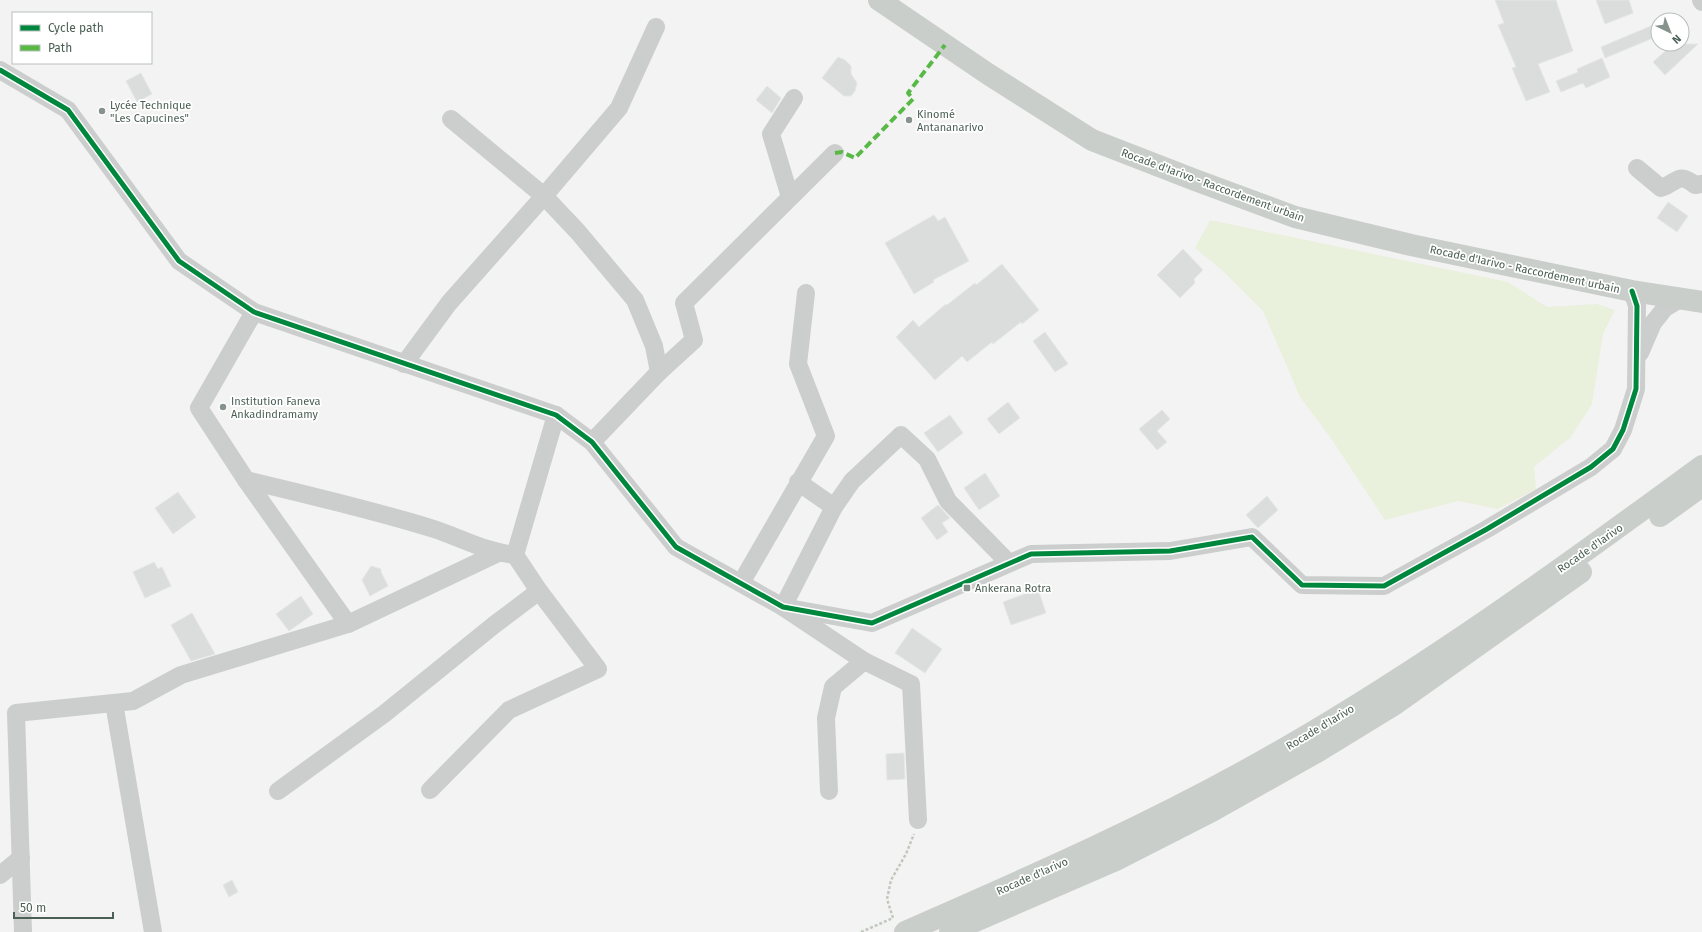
<svg xmlns="http://www.w3.org/2000/svg" width="1702" height="932" font-family="'Fira Sans',sans-serif">
  <style>
    .green { fill: #e9f0db }
    .building { fill: #dbdcdc; stroke: #e5e6e6 }
    .lines { fill: none; stroke-linecap: round; stroke-linejoin: round }
    .path { stroke: #c1c8be; stroke-width: 2.5; stroke-dasharray: 3 2; stroke-linecap: butt }
    .minor { stroke: #cbcecd; stroke-width: 18 }
    .major { stroke: #c9cecb; stroke-width: 22 }
    .quiet { stroke: #58b947; stroke-width: 4; stroke-dasharray: 8 4; stroke-linecap: butt }
    .cycleway-casing { stroke: #fff; stroke-width: 8 }
    .cycleway { stroke: #00873e; stroke-width: 5 }
    .poi-dot { fill: #86938c; stroke: #fff; stroke-width: 1.5 }
    .labels { text-anchor: middle; stroke-width: 3.5; stroke-linejoin: round; paint-order: stroke }
    .poi-label { font-size: 11px; fill: #4b5f54; stroke: #fff; text-anchor: start }
    .street-label { font-size: 11px; fill: #4b5f54; stroke: #fff }
  </style>
  <rect width="100%" height="100%" fill="#f4f3f4"/>
  <polygon class="green" points="1210,220 1508,282 1547,307 1597,304 1615,310 1603,334 1592,404 1571,437 1534,467 1536,489 1498,509 1458,501 1385,520 1330,437 1300,397 1263,311 1224,272 1195,248"/>
  <g class="building">
    <polygon points="1495,0 1556,0 1573,51 1538,64 1550,92 1526,101 1512,68 1516,67 1498,25 1504,23"/>
    <polygon points="1596,0 1629,0 1633,13 1605,24"/>
    <polygon points="1658,23 1658,36 1605,58 1601,47"/>
    <polygon points="1673,44 1698,44 1665,75 1653,62"/>
    <polygon points="838,57 845,60 851,66 851,74 857,83 855,91 851,96 844,96 822,78"/>
    <polygon points="1602,58 1610,77 1586,88 1583,83 1561,92 1556,81 1578,72 1577,69"/>
    <polygon points="141,73 152,94 137,102 126,81"/>
    <polygon points="767,86 781,98 772,113 756,100"/>
    <polygon points="1668,202 1688,216 1677,232 1657,218"/>
    <polygon points="934,215 938,221 945,217 969,261 933,280 934,282 914,294 885,243"/>
    <polygon points="1183,249 1203,270 1194,279 1195,283 1180,298 1157,275"/>
    <polygon points="1002,264 1039,310 1022,324 1021,322 993,344 992,342 967,362 962,356 935,380 896,337 913,320 919,327 946,304 947,305 975,283 976,285"/>
    <polygon points="1045,332 1068,364 1055,372 1033,341"/>
    <polygon points="1008,402 1020,418 999,434 987,419"/>
    <polygon points="1162,410 1170,419 1157,431 1167,442 1157,450 1139,429"/>
    <polygon points="950,415 963,433 938,452 924,433"/>
    <polygon points="985,473 1000,496 979,510 964,488"/>
    <polygon points="178,492 196,517 173,534 155,508"/>
    <polygon points="1267,496 1278,510 1258,528 1246,515"/>
    <polygon points="938,505 950,518 942,523 948,532 937,540 921,518"/>
    <polygon points="154,562 158,569 162,567 171,586 145,598 133,572"/>
    <polygon points="371,566 381,569 381,572 388,586 370,596 362,580"/>
    <polygon points="1038,589 1046,613 1011,625 1003,602"/>
    <polygon points="301,596 313,614 289,631 276,614"/>
    <polygon points="192,613 215,654 191,661 171,625"/>
    <polygon points="912,628 942,649 925,673 895,653"/>
    <polygon points="904,753 905,779 887,780 886,754"/>
    <polygon points="232,880 238,892 229,897 223,885"/>
  </g>
  <g class="lines">
    <polyline class="path" points="861,932 893,918 887,899 891,880 906,854 914,834"/>
    <g class="minor">
      <polyline points="1701,0 1702,2"/>
      <polyline points="0,70 68,110 179,261 254,312 556,415 592,442 676,547 783,607 872,623 1031,554 1170,551 1252,537 1302,585 1384,586 1487,529 1591,467 1613,449 1623,430 1636,389 1637,306 1632,291"/>
      <polyline points="451,119 544,196 578,232 635,300 654,346 659,372 592,442"/>
      <path d="M1637,168L1661,188C1677,183 1678,171 1695,185L1702,184"/>
      <polyline points="790,197 771,134 794,98"/>
      <path d="M254,312L199,408L246,480C309,495 373,510 434,529C461,538 486,552 515,555L539,591L598,669L509,710L430,790"/>
      <polyline points="1640,353 1653,323 1665,308 1680,299"/>
      <polyline points="404,364 449,303 544,196 619,108 656,27"/>
      <polyline points="659,372 694,340 684,303 835,153"/>
      <polyline points="246,480 348,624"/>
      <polyline points="798,482 834,507 783,607 864,661 833,687 826,718 829,791"/>
      <polyline points="834,507 852,481 901,435 927,459 948,501 1009,563"/>
      <polyline points="515,555 556,415"/>
      <polyline points="741,583 826,436 798,364 806,293"/>
      <polyline points="864,661 911,684 918,820"/>
      <polyline points="114,703 153,932"/>
      <polyline points="278,791 384,714 494,625 539,591"/>
      <polyline points="0,875 21,858"/>
      <polyline points="23,932 16,713 133,701 181,675 348,624 498,553"/>
    </g>
    <g class="major">
      <polyline points="879,0 988,74 1092,140 1195,180 1295,217 1411,245 1632,291 1702,302"/>
      <polyline points="1660,516 1702,486"/>
      <path d="M905,932C1033,876 1161,820 1282,750C1428,666 1566,566 1702,466"/>
      <polyline points="950,932 1116,860 1212,811 1315,753 1395,704 1581,572"/>
    </g>
    <polyline class="quiet" points="835,153 842,152 855,158 913,99 908,93 945,45"/>
    <defs>
      <polyline id="cycleway" points="0,70 68,110 179,261 254,312 556,415 592,442 676,547 783,607 872,623 1031,554 1170,551 1252,537 1302,585 1384,586 1487,529 1591,467 1613,449 1623,430 1636,389 1637,306 1632,291"/>
    </defs>
    <use href="#cycleway" class="cycleway-casing"/>
    <use href="#cycleway" class="cycleway"/>
  </g>
  <g class="poi-dot">
    <circle cx="102" cy="111" r="4"/>
    <circle cx="909" cy="120" r="4"/>
    <circle cx="223" cy="407" r="4"/>
    <rect x="963" y="584" width="8" height="8" rx="2"/>
  </g>
  <g class="labels">
    <g class="poi-label">
      <text x="110" y="109">Lycée Technique<tspan x="110" dy="13">"Les Capucines"</tspan></text>
      <text x="917" y="118">Kinomé<tspan x="917" dy="13">Antananarivo</tspan></text>
      <text x="231" y="405">Institution Faneva<tspan x="231" dy="13">Ankadindramamy</tspan></text>
      <text x="975" y="592">Ankerana Rotra</text>
    </g>
    <g class="street-label">
      <text transform="translate(1213 185) rotate(20)" y="4">Rocade d'Iarivo - Raccordement urbain</text>
      <text transform="translate(1525 269) rotate(12)" y="4">Rocade d'Iarivo - Raccordement urbain</text>
      <text transform="translate(1590 548) rotate(-35)" y="4">Rocade d'Iarivo</text>
      <text transform="translate(1320 727) rotate(-31)" y="4">Rocade d'Iarivo</text>
      <text transform="translate(1032 876) rotate(-24)" y="4">Rocade d'Iarivo</text>
    </g>
  </g>
  <rect x="12" y="12" width="140" height="52" fill="#ffffff" stroke="#b7bfbb"/>
  <rect x="20" y="25" width="20" height="6" fill="#00873e" stroke="#b7bfbb"/>
  <text x="48" y="32" font-size="12" fill="#4b5f54">Cycle path</text>
  <rect x="20" y="45" width="20" height="6" fill="#58b947" stroke="#b7bfbb"/>
  <text x="48" y="52" font-size="12" fill="#4b5f54">Path</text>
  <g transform="translate(1670 32) rotate(137)"><circle r="19" fill="#ffffff" stroke="#b7bfbb"/>
  <path d="M0-3L7 15L0 10L-7 15Z" fill="#86938c"/>
  <text y="-6" font-size="11" font-weight="bold" text-anchor="middle" fill="#4b5f54">N</text>
  </g>
  <path d="M14 912v6h99v-6" fill="none" stroke="#4b5f54" stroke-width="2"/>
  <text x="20" y="912" font-size="12" fill="#4b5f54" stroke="#ffffff" stroke-width="3" paint-order="stroke">50 m</text>
</svg>
